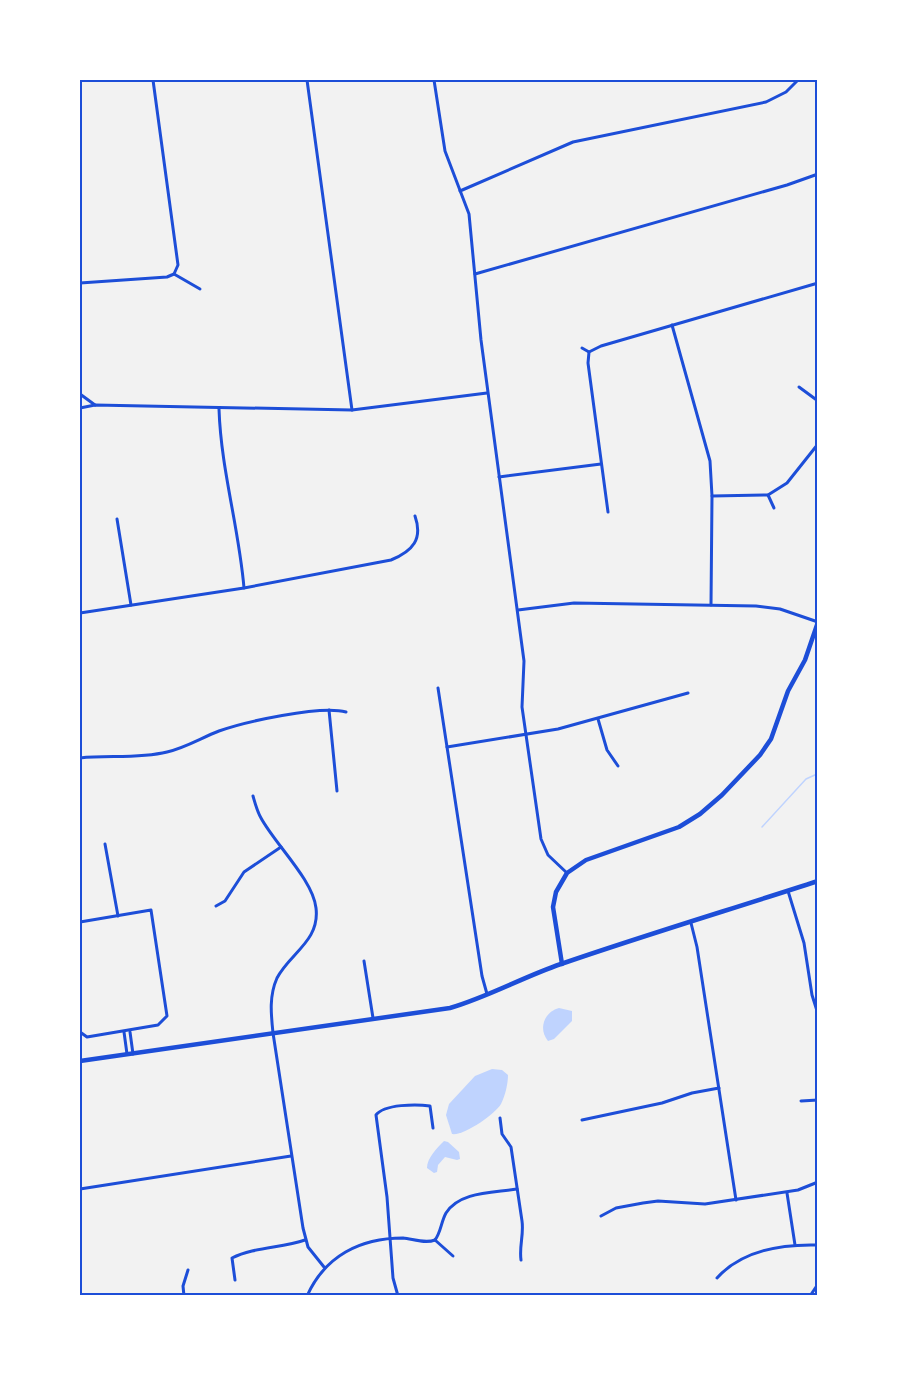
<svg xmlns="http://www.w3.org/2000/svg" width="897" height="1375" font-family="'DejaVu Sans',sans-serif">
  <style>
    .water { fill: #bfd3fe }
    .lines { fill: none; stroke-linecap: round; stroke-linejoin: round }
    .stream { stroke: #bfd3fe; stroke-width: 1.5 }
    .minor { stroke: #1d4ed8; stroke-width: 3 }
    .tertiary { stroke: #1d4ed8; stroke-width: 4.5 }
    .secondary { stroke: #1d4ed8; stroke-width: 4.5 }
    .neatline { fill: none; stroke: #1d4ed8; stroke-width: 2 }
  </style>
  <rect width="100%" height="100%" fill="#f2f2f2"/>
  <g class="water">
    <path d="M559,1008L572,1011V1021L554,1039L548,1041C538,1029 544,1012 559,1008Z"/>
    <path d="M492,1069L502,1070L508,1075C508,1084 505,1096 501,1104C495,1114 464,1136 452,1134L446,1115L449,1104L475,1076Z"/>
    <path d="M444,1141L448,1142L459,1152L460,1159L457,1160L445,1157L438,1165L437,1172L434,1173L427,1168C427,1158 437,1148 444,1141Z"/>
  </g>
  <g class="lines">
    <polyline class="stream" points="762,827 806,779 817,774 818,770"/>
    <g class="minor">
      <polyline points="307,80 352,410"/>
      <polyline points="434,80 445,151 469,214 481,340 524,661 522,707 541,839 548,855 567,873"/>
      <polyline points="460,191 573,142 766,102 786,92 798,80"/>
      <polyline points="174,274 200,289"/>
      <polyline points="475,274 787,185 818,174"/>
      <polyline points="80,283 167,277 174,274 178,265 153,80"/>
      <polyline points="672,325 710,461 712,496 711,605"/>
      <polyline points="582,348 589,352"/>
      <polyline points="799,387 818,401"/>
      <polyline points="80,394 95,405"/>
      <polyline points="80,408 95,405 352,410 487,393"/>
      <path d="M219,409C221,470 239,528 244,588"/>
      <polyline points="499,477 601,464"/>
      <polyline points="768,495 774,508"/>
      <polyline points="712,496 768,495 787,483 818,444"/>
      <polyline points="608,512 588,363 589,352 601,346 818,283"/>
      <polyline points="117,519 131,605"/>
      <polyline points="518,610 574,603 756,606 780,609 818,622"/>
      <path d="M80,613L244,588L391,560C413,551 423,539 415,516"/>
      <polyline points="438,688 482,976 487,994"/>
      <polyline points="329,710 337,791"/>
      <polyline points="598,719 607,750 618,766"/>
      <polyline points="447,747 558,729 688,693"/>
      <path d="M80,758C108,755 139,759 167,752C185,748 201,738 219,731C244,722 320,705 346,712"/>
      <path d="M253,796C255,803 257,811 261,818C275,844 313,880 316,908C320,941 290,953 277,978C269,996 271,1014 273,1033L303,1228L308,1247L324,1267"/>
      <polyline points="105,844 118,916"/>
      <polyline points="788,891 804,943 812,995 818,1014"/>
      <polyline points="216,906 225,901 244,872 281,847"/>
      <polyline points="80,922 151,910 167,1016 158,1025 87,1037 80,1032"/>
      <polyline points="691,923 697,947 736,1200"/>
      <polyline points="364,961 373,1018"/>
      <polyline points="124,1032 127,1054"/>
      <polyline points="130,1032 133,1054"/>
      <polyline points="801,1101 818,1100"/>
      <path d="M500,1118L502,1134L511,1147L522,1221C524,1235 519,1246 521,1260"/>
      <polyline points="582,1120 662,1103 692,1093 719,1088"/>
      <polyline points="80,1189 291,1156"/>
      <polyline points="787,1193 795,1245"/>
      <polyline points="601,1216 616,1208 643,1203 658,1201 705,1204 798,1190 818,1182"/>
      <path d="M435,1240C441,1232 441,1222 446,1213C460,1191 494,1193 517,1189"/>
      <polyline points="435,1240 453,1256"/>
      <path d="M717,1278C742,1250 782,1244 818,1245"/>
      <path d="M235,1280L232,1258C254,1247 282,1248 305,1240"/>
      <polyline points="184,1296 183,1286 188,1270"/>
      <path d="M307,1296C325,1256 360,1238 403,1238C413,1239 425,1244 435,1240"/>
      <path d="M398,1296L393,1278L387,1197L376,1115C384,1104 417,1104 430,1106L433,1128"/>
      <polyline points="810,1296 818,1284"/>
    </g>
    <polyline class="tertiary" points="562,964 553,907 556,892 567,873 586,860 679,827 700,814 722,795 760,755 771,739 788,691 805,660 818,622"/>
    <path class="secondary" d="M80,1061L450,1008C488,997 523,977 561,964C645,935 732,909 818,881"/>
  </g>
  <rect width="897" height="1375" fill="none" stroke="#ffffff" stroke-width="162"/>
  <rect x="81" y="81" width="735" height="1213" class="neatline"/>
</svg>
